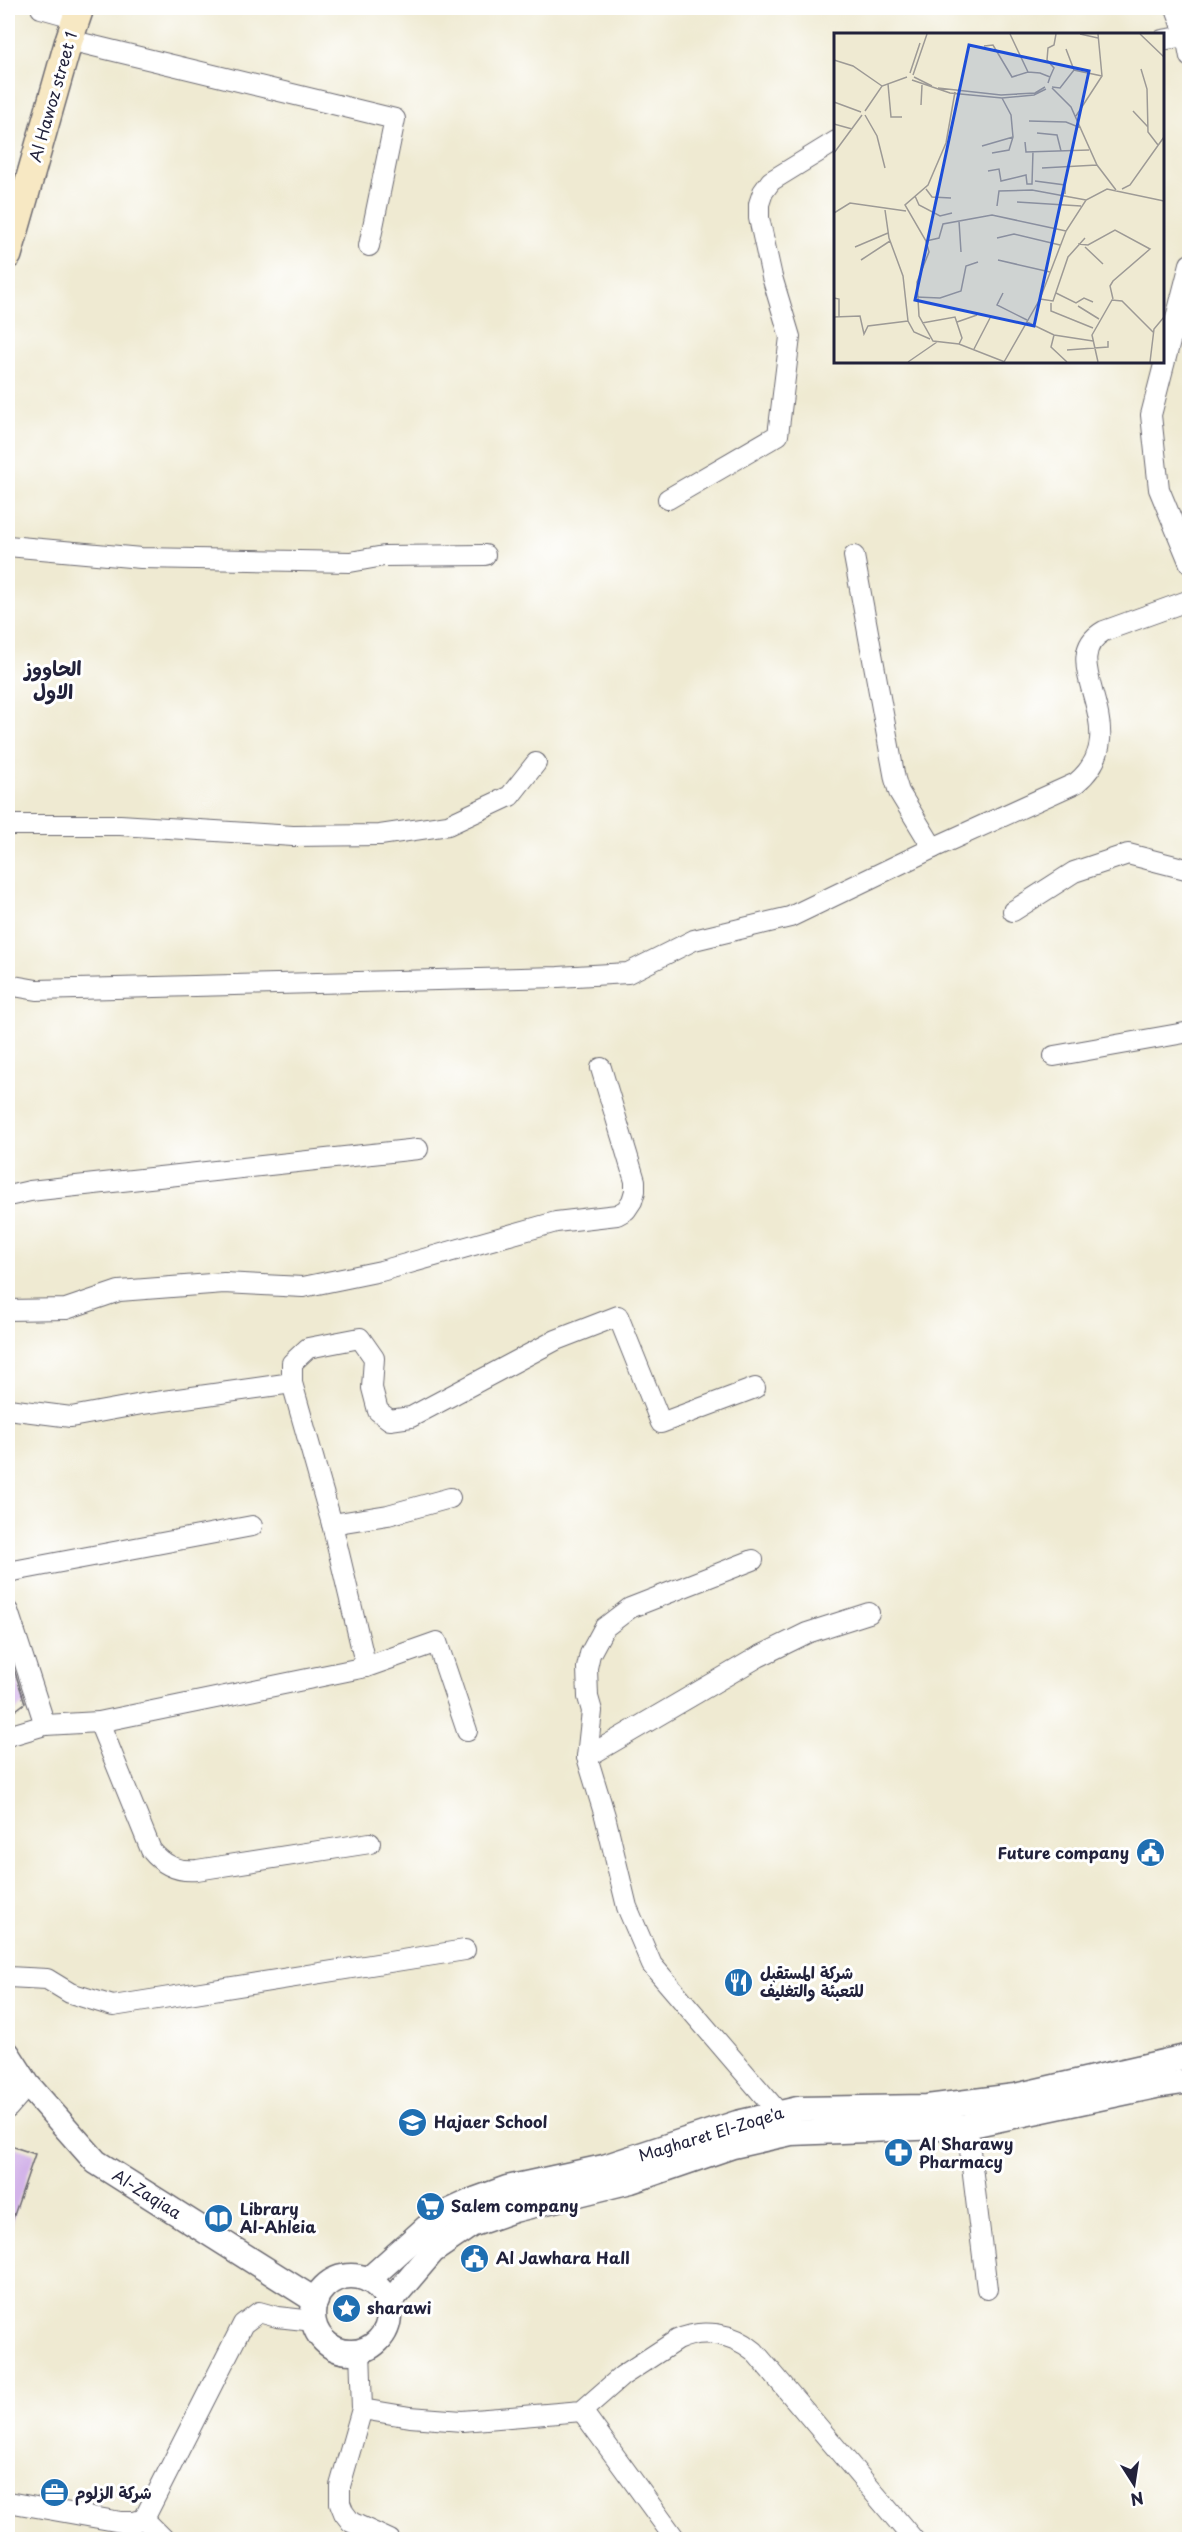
<svg xmlns="http://www.w3.org/2000/svg" width="1197" height="2547" font-family="'Playpen Sans','Playpen Sans Arabic',sans-serif">
  <style>
    .building { fill: #d3b4e9 }
    .lines { fill: none; stroke-linecap: round; stroke-linejoin: round }
    .minor-casing { stroke: #6a6870; stroke-width: 22 }
    .tertiary-casing { stroke: #6a6870; stroke-width: 27 }
    .secondary-casing { stroke: #6a6870; stroke-width: 30 }
    .minor { stroke: #fff; stroke-width: 20 }
    .tertiary { stroke: #fff; stroke-width: 24 }
    .secondary { stroke: #f7e8c3; stroke-width: 27 }
    .labels { text-anchor: middle; stroke-width: 6; stroke-linejoin: round; paint-order: stroke }
    .street-label { font-size: 16px; fill: #22223b; stroke: #fff }
    .poi-label { font-size: 16px; font-weight: bold; fill: #22223b; stroke: #fff; text-anchor: start }
    .quarter-label { font-size: 20px; font-weight: bold; fill: #22223b; stroke: #fff }
    .inset-road { fill: none; stroke: #9d9a96; stroke-width: 1.5 }
    .view { fill: #1d4ed8; fill-opacity: 0.15; stroke: #1d4ed8; stroke-width: 3 }
    .inset-edge { fill: none; stroke: #22223b; stroke-width: 3 }
  </style>
  <rect width="100%" height="100%" fill="#fff"/>
  <filter id="ink" filterUnits="userSpaceOnUse"><feTurbulence type="fractalNoise" baseFrequency=".0167" numOctaves="2"/><feDisplacementMap in="SourceGraphic" scale="12" xChannelSelector="R" yChannelSelector="G"/><feConvolveMatrix kernelMatrix="1 2 1 2 8 2 1 2 1" color-interpolation-filters="sRGB"/></filter>
  <filter id="wash" filterUnits="userSpaceOnUse"><feTurbulence type="fractalNoise" baseFrequency=".008" numOctaves="4" result="noise"/><feDisplacementMap in="SourceGraphic" scale="24" xChannelSelector="R" yChannelSelector="G"/><feGaussianBlur stdDeviation="1.35" result="paint"/><feColorMatrix in="noise" values="0 0 0 0 0 0 0 0 0 0 0 0 0 0 0 0 0 1.4 0 .05"/><feComposite in="paint" operator="in"/></filter>
  <g filter="url(#wash)">
    <rect width="100%" height="100%" fill="#efead2"/>
    <g id="blocks">
      <g class="building">
        <polygon points="8,1657 10,1657 25,1703 8,1716"/>
        <polygon points="8,2145 35,2154 10,2227 8,2226"/>
      </g>
    </g>
  </g>
  <g filter="url(#ink)">
    <use href="#blocks" fill-opacity="0" stroke="#6a6870" stroke-width="1.5"/>
    <g class="lines">
      <defs>
        <g id="minor">
          <polyline points="41,8 77,18"/>
          <polyline points="1176,8 1186,36 1190,57"/>
          <polyline points="69,40 395,119 369,246"/>
          <polyline points="1162,40 1186,36"/>
          <polyline points="1190,264 1151,415 1159,489 1190,564"/>
          <polyline points="668,499 778,435 790,337 772,277 759,218 759,204 763,192 771,181 836,141"/>
          <polyline points="8,546 141,558 350,562 384,556 485,555"/>
          <polyline points="854,556 895,779 899,792 933,848"/>
          <polyline points="8,825 120,825 293,836 380,835 448,825 510,796 536,763"/>
          <polyline points="1013,911 1074,872 1128,854 1190,870"/>
          <path d="M8,985L37,990L558,977L628,973L694,940L790,917L933,848L1076,783C1140,731 1051,660 1104,631L1190,600"/>
          <polyline points="1054,1056 1190,1032"/>
          <polyline points="8,1196 30,1191 418,1149"/>
          <polyline points="8,1310 66,1309 119,1291 224,1283 303,1287 381,1271 556,1222 617,1215 626,1210 632,1201 635,1191 635,1181 601,1068"/>
          <polyline points="8,1409 71,1417 142,1404 292,1383"/>
          <polyline points="332,1524 388,1515 450,1498"/>
          <polyline points="753,1560 630,1608 604,1628 590,1654 587,1668 588,1697 592,1711 587,1757 605,1816 627,1907 652,1965 778,2112"/>
          <polyline points="8,1572 252,1526"/>
          <polyline points="8,1611 45,1725"/>
          <polyline points="366,1667 332,1524 292,1383 292,1363 308,1348 360,1338 374,1358 372,1388 378,1411 390,1420 411,1417 556,1340 618,1316 661,1423 755,1388"/>
          <path d="M99,1722L151,1850C164,1866 178,1872 197,1870L370,1843"/>
          <polyline points="8,1736 45,1725 99,1722 366,1667 437,1642 467,1731"/>
          <polyline points="587,1757 758,1657 807,1633 869,1613"/>
          <polyline points="8,1977 47,1979 70,1993 113,2006 465,1950"/>
          <polyline points="8,2108 28,2085"/>
          <polyline points="967,2126 987,2289"/>
          <path d="M360,2350L362,2409L410,2417L462,2421L582,2411L622,2376L677,2340C702,2328 733,2333 754,2351L914,2540"/>
          <polyline points="362,2409 340,2486 340,2503 344,2513 351,2522 390,2540"/>
          <polyline points="582,2411 676,2540"/>
          <polyline points="8,2502 121,2522 134,2522 144,2519 165,2540"/>
          <polyline points="144,2519 243,2324 259,2312 277,2317 314,2321"/>
        </g>
        <g id="tertiary">
          <polyline points="8,2054 28,2085 96,2162 316,2301"/>
          <circle cx="351" cy="2314" r="38"/>
          <polyline points="368,2280 427,2227 450,2211 474,2200 507,2188 604,2167 737,2123 798,2109 927,2107 1015,2096 1190,2056"/>
          <polyline points="388,2304 433,2251 471,2225 514,2210 631,2181 733,2146 791,2133 967,2126 1156,2086 1190,2081"/>
        </g>
        <polyline id="secondary" points="8,255 69,40 80,8"/>
      </defs>
      <use href="#minor" class="minor-casing"/>
      <use href="#tertiary" class="tertiary-casing"/>
      <use href="#secondary" class="secondary-casing"/>
      <use href="#minor" class="minor"/>
      <use href="#tertiary" class="tertiary"/>
      <use href="#secondary" class="secondary"/>
    </g>
  </g>
  <defs>
    <symbol id="civic-disc" viewBox="-11 -11 22 22"><circle r="9.5" fill="#1f6fb2" stroke="#fff"/><path d="M-.6-6.5H3V-4.5H.6V-3L4-1V1h2V6H-6V1h2V-1L-.6-3ZM-1.2 2.5V6h2.4V2.5Z" fill="#fff"/></symbol>
    <symbol id="restaurant-disc" viewBox="-11 -11 22 22"><circle r="9.5" fill="#1f6fb2" stroke="#fff"/><path d="M-5-6h1v4h1v-4h1v4h1v-4h1v5L-1.5 .5V6h-2V.5L-5-1ZM5-6V6H3V1.5H1.5Q1.5-4 5-6Z" fill="#fff"/></symbol>
    <symbol id="school-disc" viewBox="-11 -11 22 22"><circle r="9.5" fill="#1f6fb2" stroke="#fff"/><path d="M0-5L7-2L0 1L-7-2ZM-4 1L0 2.5L4 1V4Q0 6-4 4Z" fill="#fff"/></symbol>
    <symbol id="pharmacy-disc" viewBox="-11 -11 22 22"><circle r="9.5" fill="#1f6fb2" stroke="#fff"/><path d="M-2-6h4v4h4v4h-4v4h-4v-4h-4v-4h4Z" fill="#fff"/></symbol>
    <symbol id="supermarket-disc" viewBox="-11 -11 22 22"><circle r="9.5" fill="#1f6fb2" stroke="#fff"/><path d="M-6-5.5h2.5l.6 2H6L4.5 2H-2.5L-4.4-4H-6ZM-1.5 3.2a1.3 1.3 0 1 0 .1 0ZM3 3.2a1.3 1.3 0 1 0 .1 0Z" fill="#fff"/></symbol>
    <symbol id="library-disc" viewBox="-11 -11 22 22"><circle r="9.5" fill="#1f6fb2" stroke="#fff"/><path d="M-6-4Q-3-5.5-.7-3.5V5Q-3 3-6 4ZM6-4Q3-5.5 .7-3.5V5Q3 3 6 4Z" fill="#fff"/></symbol>
    <symbol id="sight-disc" viewBox="-11 -11 22 22"><circle r="9.5" fill="#1f6fb2" stroke="#fff"/><path d="M0-6L1.8-2.2L6-1.7L2.9 1.2L3.7 5.4L0 3.3L-3.7 5.4L-2.9 1.2L-6-1.7L-1.8-2.2Z" fill="#fff"/></symbol>
    <symbol id="office-disc" viewBox="-11 -11 22 22"><circle r="9.5" fill="#1f6fb2" stroke="#fff"/><path d="M-6-3h4V-5.5h4V-3h4V5H-6ZM-1-4.5V-3h2v-1.5ZM-6 0V1H6V0Z" fill="#fff"/></symbol>
  </defs>
  <g fill-rule="evenodd">
    <use href="#civic-disc" x="1134" y="1836" width="33" height="33"/>
    <use href="#restaurant-disc" x="722" y="1966" width="33" height="33"/>
    <use href="#school-disc" x="396" y="2106" width="33" height="33"/>
    <use href="#pharmacy-disc" x="882" y="2136" width="33" height="33"/>
    <use href="#supermarket-disc" x="414" y="2190" width="33" height="33"/>
    <use href="#library-disc" x="202" y="2202" width="33" height="33"/>
    <use href="#civic-disc" x="458" y="2242" width="33" height="33"/>
    <use href="#sight-disc" x="330" y="2292" width="33" height="33"/>
    <use href="#office-disc" x="38" y="2476" width="33" height="33"/>
  </g>
  <g class="labels">
    <g class="street-label">
      <text transform="translate(53 97) rotate(-74)" y="6">Al Hawoz street 1</text>
      <text transform="translate(711 2134) rotate(-17)" y="6">Magharet El-Zoqe'a</text>
      <text transform="translate(147 2194) rotate(32)" y="6">Al-Zaqiaa</text>
    </g>
    <g class="poi-label">
      <text x="1129" y="1859" text-anchor="end">Future company</text>
      <text x="760" y="1979">شركة المستقبل<tspan x="760" dy="18">للتعبئة والتغليف</tspan></text>
      <text x="434" y="2128">Hajaer School</text>
      <text x="919" y="2150">Al Sharawy<tspan x="919" dy="18">Pharmacy</tspan></text>
      <text x="451" y="2212">Salem company</text>
      <text x="240" y="2215">Library<tspan x="240" dy="18">Al-Ahleia</tspan></text>
      <text x="496" y="2264">Al Jawhara Hall</text>
      <text x="367" y="2314">sharawi</text>
      <text x="75" y="2499">شركة الزلوم</text>
    </g>
    <g class="quarter-label">
      <text x="53" y="676">الحاووز<tspan x="53" dy="23">الاول</tspan></text>
    </g>
  </g>
  <g transform="translate(834 33)">
    <rect width="330" height="330" fill="#efead2"/>
    <path class="inset-road" d="M176,1L194,39M246,1L264,5M306,1L330,24M150,13L159,12L178,44L194,39L206,40L216,44L214,50M232,16L240,37L268,43M0,27L19,33L48,53M307,36L313,56L314,99L324,112M76,40L86,10M79,42L93,1M80,44L98,53M216,44L220,35L213,27L214,15L220,12L222,1M78,47L116,60L168,65L200,62L212,56M54,51L57,84H68M218,54L226,55L240,37M104,55L167,62L201,60L211,54M218,55L237,74L263,132L282,157M121,59L112,110L94,152L71,172L92,208L95,219L83,249L85,283L99,308L125,311L171,329M0,69L27,79M87,72L88,52M31,78L48,53L73,44M299,78L314,94M31,82L43,103L51,135M242,83L268,43L264,1M195,88L232,89L247,95M0,91L18,96M203,100L223,102L227,118M191,109L192,119L255,117M148,113L179,104M0,120L28,82M158,120L175,117L179,104L177,82L168,65M208,135L263,132M154,138L165,136L167,148L192,142L193,151H198L199,118M201,148L231,152V161M92,156L98,164L117,165M288,156L296,152L330,104M81,163L85,172L106,183L118,180M183,169L247,173M163,173L165,158L198,157L252,167M51,177L55,205L69,243L74,288L80,299L96,306M0,180L16,170L72,178M125,188L127,219M163,205L180,201L226,212M92,208L105,205L109,191L158,182L232,198M244,211L254,212L281,197L316,216L279,248L276,253L279,266M21,214L54,200M251,214L269,231M27,227L56,208M164,227L216,239M169,260L163,272L193,287M222,260L242,270L250,265L259,269M82,264L106,265L127,258L132,233L144,229M0,265L5,266V284M206,266L219,268L234,224L251,205M217,270V278L259,295M244,273L265,286M0,284L26,283L30,301L34,293L74,288M123,289L143,282M193,289L220,302L259,308M88,290L121,284L128,305L125,311M220,302L217,314L233,329M140,316L156,285M233,317L274,314V308M74,329L103,309M170,329L206,266L232,198L252,167L273,156L330,168M264,329L258,302L278,267L288,268L319,299M316,329L320,296L330,284"/>
    <path class="view" d="M135,12L255,38L200,293L81,267Z"/>
    <rect width="330" height="330" class="inset-edge"/>
  </g>
  <rect width="1197" height="2547" fill="none" stroke="#fff" stroke-width="30"/>
  <g transform="translate(1134 2484) rotate(168)" stroke="#ffffff" stroke-width="4.5" paint-order="stroke">
  <path d="M0-4.5L10 22L0 15L-10 22Z" fill="#22223b"/>
  <text y="-9" font-size="16" font-weight="bold" text-anchor="middle" fill="#22223b">N</text>
  </g>
</svg>
